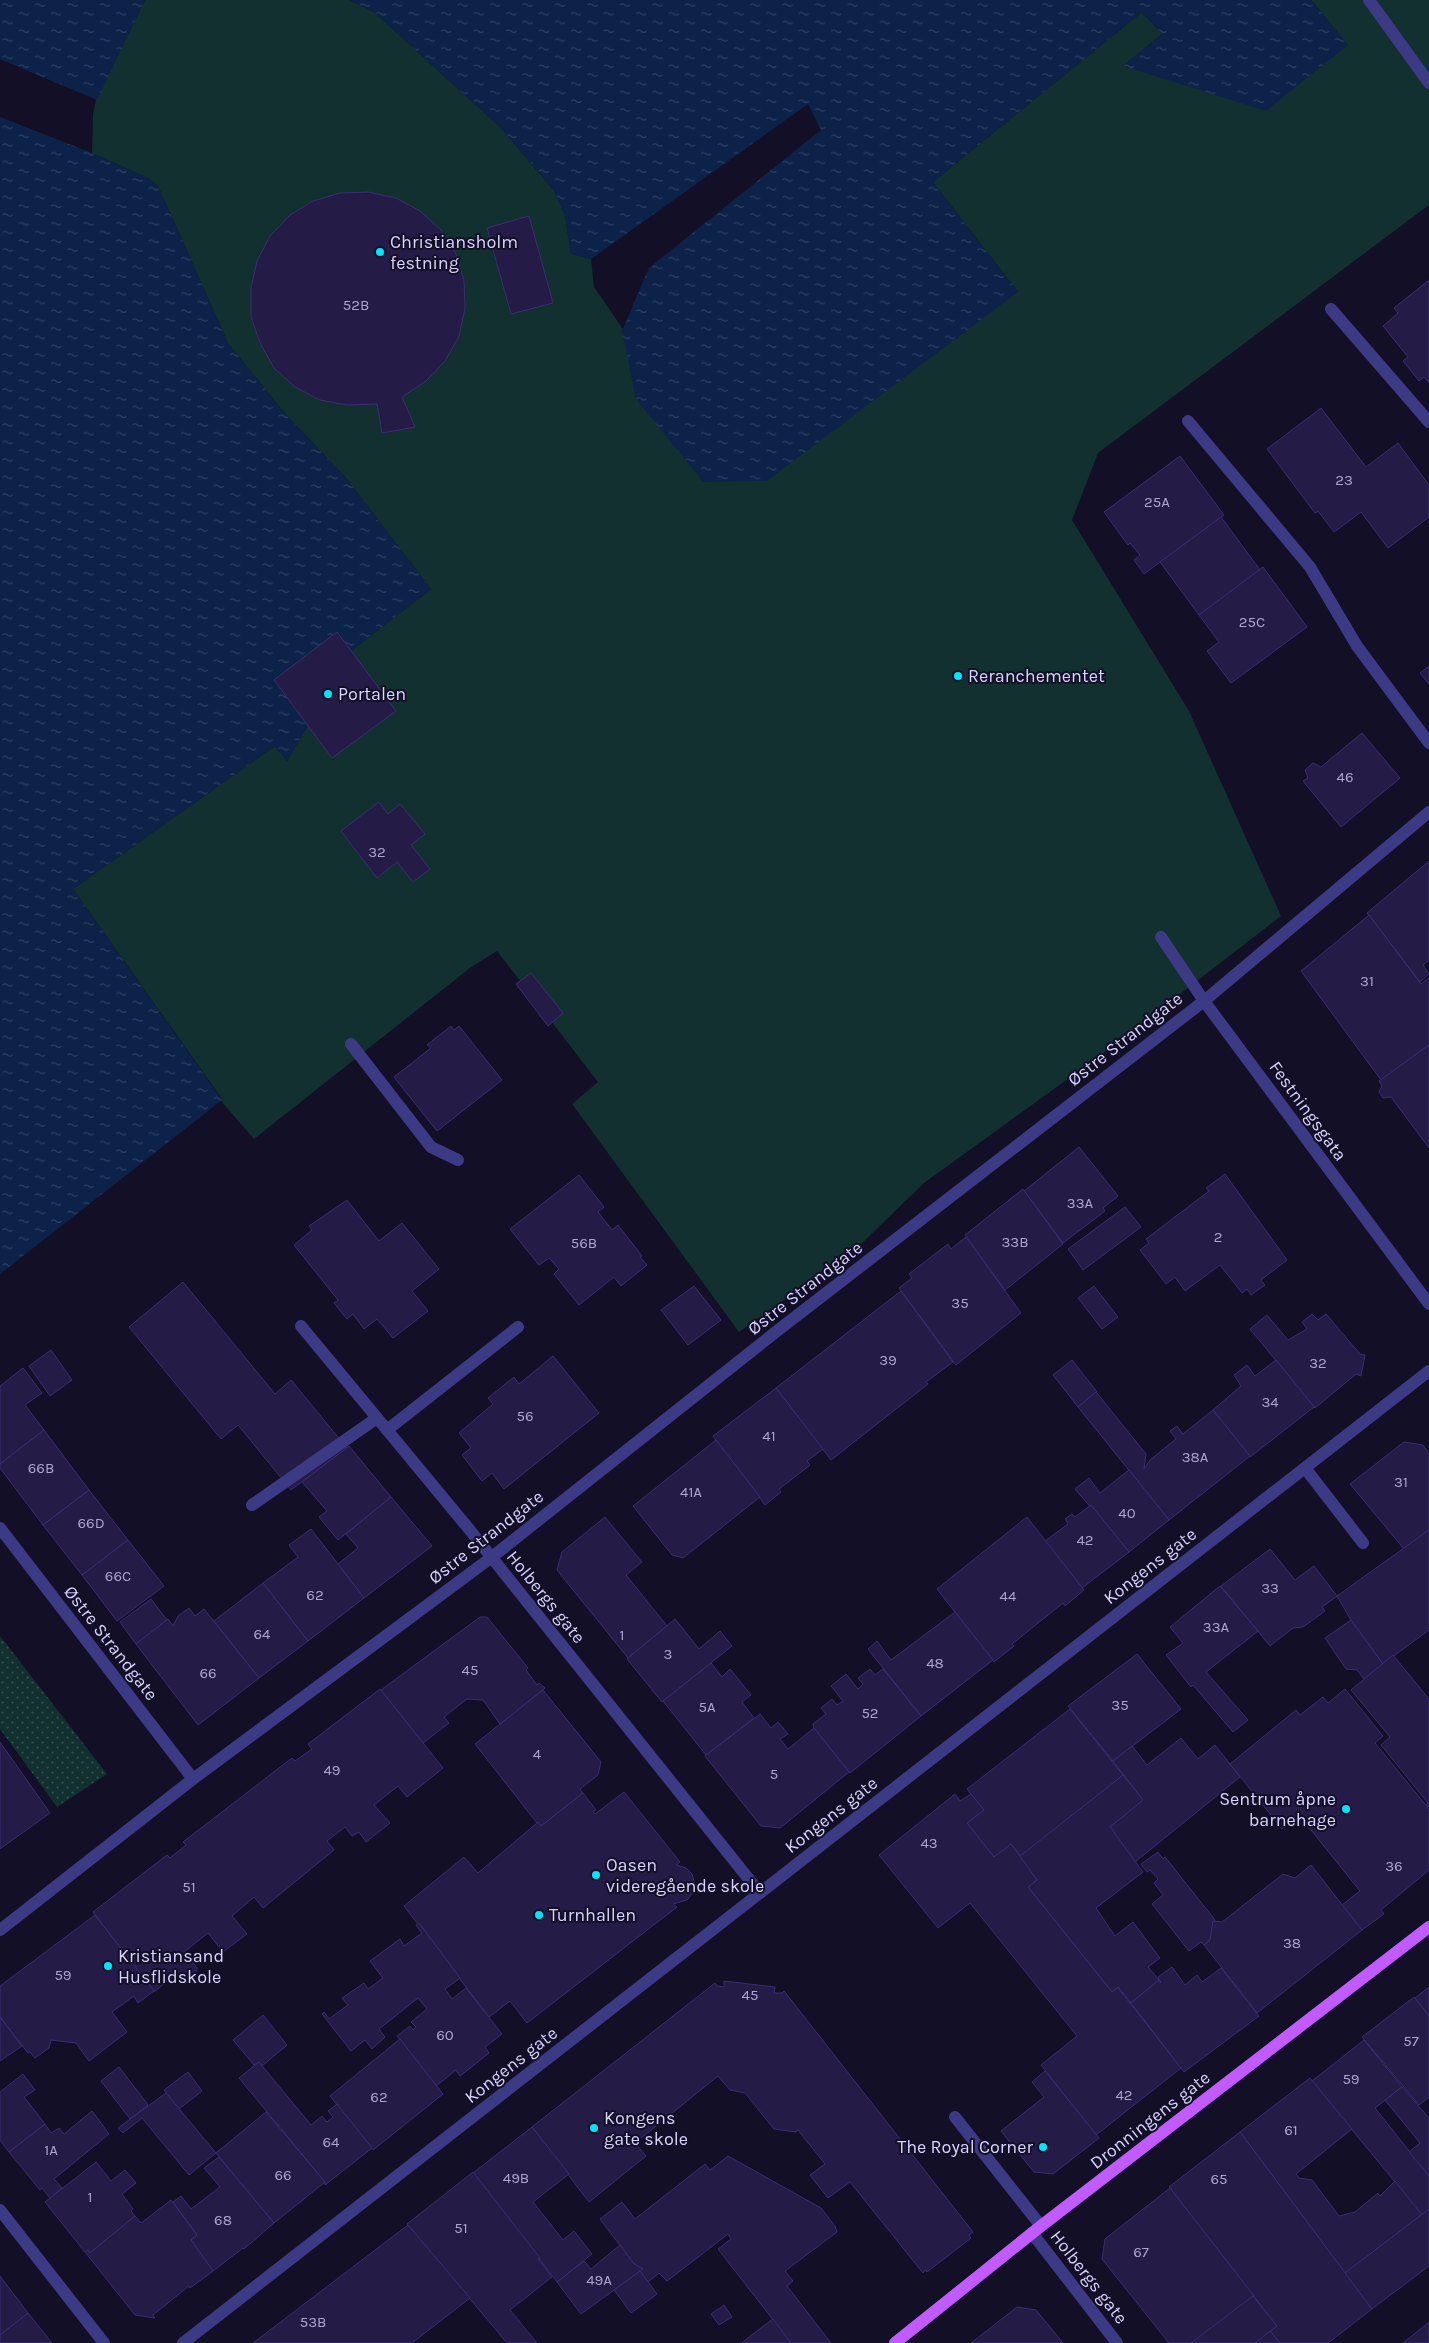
<svg xmlns="http://www.w3.org/2000/svg" width="1429" height="2343" font-family="Karla,sans-serif">
  <style>
    .grass { fill: url(#grass-dots) }
    .park { fill: #12302f }
    .water { fill: url(#water-ripples) }
    .building { fill: #241b47; stroke: #3b2d73 }
    .lines { fill: none; stroke-linecap: round; stroke-linejoin: round }
    .minor { stroke: #3d3a85; stroke-width: 12 }
    .major { stroke: #c25bff; stroke-width: 12 }
    .poi-dot { fill: #00e5ff; stroke: #130f26; stroke-width: 2 }
    .labels { text-anchor: middle; stroke-width: 4; stroke-linejoin: round; paint-order: stroke }
    .number-label { font-size: 15px; fill: #aca6d1 }
    .poi-label { font-size: 18px; fill: #d9d4ff; stroke: #130f26; text-anchor: start }
    .street-label { font-size: 18px; fill: #d9d4ff; stroke: #130f26 }
  </style>
  <defs>
    <pattern id="grass-dots" width="8" height="8" patternUnits="userSpaceOnUse" patternTransform="scale(1.25)"><rect width="8" height="8" fill="#12302f"/><path d="M2 2h.1M6 6h.1" fill="none" stroke="#344d4e" stroke-width="1.8" stroke-linecap="round"/></pattern>
    <pattern id="water-ripples" width="26" height="14" patternUnits="userSpaceOnUse" patternTransform="scale(1.25)"><rect width="26" height="14" fill="#0c2248"/><path d="M2 4q2-2 4 0t4 0M15 11q2-2 4 0t4 0" fill="none" stroke="#2f4163"/></pattern>
  </defs>
  <rect width="100%" height="100%" fill="#130f26"/>
  <polygon class="grass" points="0,1636 107,1774 57,1807 0,1729"/>
  <polygon class="park" points="145,0 349,0 374,12 501,128 555,192 565,215 571,254 591,259 594,287 623,329 636,399 1018,292 933,182 1142,12 1162,34 1123,66 1348,45 1311,0 1429,0 1429,205 1098,453 1072,520 1189,711 1281,916 1105,1052 924,1183 858,1247 855,1245 850,1253 739,1332 572,1104 598,1082 497,951 470,968 254,1139 221,1101 222,1099 73,889 275,746 287,761 351,651 431,589 346,478 287,416 228,343 158,186 148,178 92,153 93,115 96,99"/>
  <g class="water">
    <polygon points="0,0 145,0 97,100 0,59"/>
    <polygon points="349,0 1311,0 1348,45 1266,111 1123,66 1162,34 1142,12 933,182 1018,292 767,481 703,482 636,399 622,331 649,268 821,130 808,104 591,259 571,254 565,215 555,192 501,128 374,12"/>
    <polygon points="0,117 92,153 148,178 158,186 228,343 287,416 346,478 431,589 351,651 287,761 275,746 73,889 222,1100 0,1274"/>
  </g>
  <g class="building">
    <polygon points="368,192 396,198 420,211 441,230 456,254 464,281 465,308 459,336 445,361 426,381 402,397 415,427 382,433 377,404 347,405 320,400 295,387 274,368 260,343 251,317 251,288 257,261 270,236 290,215 313,201 340,193"/>
    <polygon points="529,216 553,303 511,314 487,228"/>
    <polygon points="1429,280 1429,383 1424,377 1419,381 1403,361 1408,357 1383,326 1398,313 1394,308"/>
    <polygon points="1321,408 1366,467 1398,443 1429,485 1429,517 1388,548 1361,512 1334,532 1318,511 1315,513 1267,449"/>
    <polygon points="1180,456 1224,515 1144,574 1134,560 1140,555 1130,543 1128,545 1104,512"/>
    <polygon points="1221,517 1260,570 1199,615 1160,562"/>
    <polygon points="1263,567 1307,627 1231,683 1207,651 1219,642 1199,615"/>
    <polygon points="337,632 396,711 332,758 274,680"/>
    <polygon points="1429,666 1429,684 1420,673"/>
    <polygon points="1362,733 1400,778 1341,827 1303,781 1308,778 1305,770 1313,763 1321,767"/>
    <polygon points="379,802 388,814 400,804 425,834 411,845 430,869 413,882 397,862 377,878 341,831"/>
    <polygon points="1429,861 1429,960 1423,965 1429,974 1420,982 1367,913"/>
    <polygon points="1369,915 1421,984 1429,978 1429,1045 1381,1080 1301,971"/>
    <polygon points="531,973 563,1013 548,1026 516,984"/>
    <polygon points="451,1026 454,1030 459,1026 502,1080 437,1131 394,1077 431,1048 427,1045"/>
    <polygon points="1429,1045 1429,1148 1391,1097 1383,1098 1379,1092 1382,1086 1379,1081"/>
    <polygon points="1079,1147 1118,1196 1103,1208 1105,1211 1063,1243 1024,1191"/>
    <polygon points="1225,1174 1287,1260 1261,1280 1265,1285 1251,1295 1247,1289 1242,1293 1220,1265 1185,1291 1175,1277 1166,1284 1140,1250 1149,1243 1146,1239 1209,1191 1206,1188"/>
    <polygon points="579,1175 604,1207 598,1212 612,1230 618,1225 642,1256 640,1257 647,1265 621,1286 614,1277 579,1305 554,1274 559,1269 549,1258 539,1265 510,1229"/>
    <polygon points="1023,1189 1063,1244 1005,1290 965,1235"/>
    <polygon points="347,1200 379,1241 402,1223 439,1269 412,1291 428,1311 393,1338 377,1319 364,1329 353,1314 347,1319 334,1303 338,1300 294,1245 312,1230 309,1226"/>
    <polygon points="1125,1207 1141,1227 1083,1270 1068,1249"/>
    <polygon points="966,1237 1021,1313 956,1365 899,1288 912,1278 909,1274 948,1244 951,1249"/>
    <polygon points="183,1282 275,1394 291,1380 347,1448 291,1490 238,1425 221,1439 129,1327"/>
    <polygon points="694,1286 721,1320 688,1345 661,1310"/>
    <polygon points="1094,1286 1118,1317 1102,1329 1078,1298"/>
    <polygon points="901,1291 953,1362 926,1382 928,1384 831,1460 776,1388"/>
    <polygon points="1312,1314 1318,1320 1326,1314 1360,1354 1365,1355 1361,1376 1356,1374 1315,1408 1250,1329 1267,1315 1288,1340 1307,1329 1302,1322"/>
    <polygon points="51,1350 72,1380 50,1396 29,1366"/>
    <polygon points="553,1356 599,1413 504,1489 492,1473 482,1481 462,1455 471,1448 459,1433 493,1404 488,1398 514,1377 519,1384"/>
    <polygon points="1072,1360 1097,1392 1078,1407 1053,1375"/>
    <polygon points="1276,1360 1314,1407 1250,1457 1213,1410 1241,1386 1234,1375 1247,1365 1255,1376"/>
    <polygon points="23,1368 42,1393 25,1405 44,1430 0,1464 0,1386"/>
    <polygon points="776,1388 823,1449 807,1461 810,1465 779,1489 781,1492 765,1505 713,1436"/>
    <polygon points="1096,1392 1146,1454 1144,1469 1150,1460 1176,1439 1170,1431 1177,1426 1183,1434 1213,1410 1250,1456 1169,1520 1078,1407"/>
    <polygon points="44,1430 89,1490 43,1525 0,1468 0,1464"/>
    <polygon points="716,1440 760,1497 683,1558 672,1555 633,1506"/>
    <polygon points="1404,1442 1423,1445 1429,1454 1429,1530 1404,1549 1350,1484"/>
    <polygon points="349,1446 391,1497 338,1540 319,1517 327,1511 302,1482"/>
    <polygon points="1129,1470 1169,1520 1129,1552 1075,1489 1089,1478 1100,1493"/>
    <polygon points="89,1490 128,1540 82,1575 43,1525"/>
    <polygon points="391,1497 432,1546 364,1598 338,1564 358,1548 346,1534"/>
    <polygon points="1091,1505 1129,1552 1082,1588 1045,1541 1068,1524 1065,1519 1072,1514 1075,1517"/>
    <polygon points="605,1517 642,1562 626,1575 667,1626 628,1658 557,1570 562,1552"/>
    <polygon points="1027,1517 1084,1590 1065,1606 1063,1603 1012,1644 1014,1646 994,1662 937,1589"/>
    <polygon points="311,1529 364,1598 308,1641 263,1583 298,1557 289,1545"/>
    <polygon points="1429,1530 1429,1630 1383,1664 1351,1620 1337,1596"/>
    <polygon points="128,1540 164,1586 117,1621 82,1575"/>
    <polygon points="1270,1549 1295,1580 1314,1566 1337,1596 1322,1607 1325,1611 1303,1627 1293,1628 1270,1646 1221,1586"/>
    <polygon points="263,1583 308,1641 259,1678 214,1621"/>
    <polygon points="1220,1586 1258,1631 1206,1672 1248,1720 1233,1732 1193,1685 1191,1687 1166,1655 1183,1643 1170,1627"/>
    <polygon points="151,1599 167,1620 136,1644 120,1622"/>
    <polygon points="189,1608 195,1616 204,1609 259,1678 198,1725 136,1644 168,1619 173,1626 178,1616"/>
    <polygon points="955,1612 993,1660 921,1716 868,1649 877,1641 891,1660"/>
    <polygon points="480,1617 487,1617 528,1668 526,1670 537,1685 539,1683 545,1688 500,1724 483,1700 467,1699 444,1717 449,1723 423,1743 381,1690"/>
    <polygon points="675,1619 699,1649 720,1631 732,1646 662,1702 627,1659"/>
    <polygon points="1351,1620 1383,1664 1364,1679 1357,1670 1346,1669 1325,1638"/>
    <polygon points="1137,1654 1181,1709 1113,1761 1068,1706"/>
    <polygon points="1393,1655 1429,1699 1429,1809 1426,1805 1428,1803 1381,1745 1390,1737 1351,1690"/>
    <polygon points="711,1663 722,1677 730,1669 751,1695 742,1702 754,1718 706,1755 663,1701"/>
    <polygon points="870,1669 875,1675 883,1669 921,1716 850,1773 814,1728 813,1724 826,1714 821,1708 832,1699 837,1705 843,1701 831,1686 846,1674 858,1689 863,1684 858,1678"/>
    <polygon points="380,1689 443,1768 407,1797 398,1786 374,1805 390,1823 366,1842 359,1832 352,1836 345,1827 327,1841 334,1850 263,1908 254,1897 232,1916 247,1934 223,1952 208,1933 184,1952 197,1968 196,1973 184,1983 178,1982 174,1976 154,1992 93,1912 167,1855 170,1858 186,1845 183,1842 292,1758 295,1761 312,1749 308,1744"/>
    <polygon points="1345,1689 1383,1736 1375,1743 1429,1809 1429,1870 1381,1910 1384,1914 1362,1930 1342,1905 1360,1891 1299,1815 1282,1829 1230,1764 1296,1710 1300,1715 1323,1697 1328,1703"/>
    <polygon points="543,1690 601,1762 598,1775 580,1789 583,1793 541,1826 538,1822 537,1823 475,1744"/>
    <polygon points="1070,1709 1123,1775 1021,1856 1011,1844 994,1857 967,1823 984,1810 967,1789"/>
    <polygon points="760,1714 771,1728 778,1722 788,1734 780,1739 788,1749 814,1728 849,1772 780,1828 761,1826 705,1756"/>
    <polygon points="1181,1738 1198,1759 1215,1745 1240,1777 1135,1862 1110,1827 1143,1800 1113,1761 1132,1746 1147,1765"/>
    <polygon points="0,1742 50,1813 0,1849"/>
    <polygon points="1123,1775 1143,1800 1110,1827 1143,1872 1096,1908 1115,1936 1133,1922 1160,1958 1148,1967 1159,1980 1131,2003 1118,1987 1112,1992 1028,1887 1037,1880 1019,1857"/>
    <polygon points="624,1792 680,1862 676,1865 686,1868 692,1874 695,1885 693,1893 687,1900 673,1904 677,1907 527,2023 510,2001 489,2017 404,1906 464,1857 478,1873 537,1823 538,1822 541,1826 583,1793 596,1810 593,1812 595,1814"/>
    <polygon points="955,1794 960,1801 971,1794 984,1810 967,1823 994,1857 1011,1844 1037,1880 1028,1887 1112,1992 1118,1987 1119,1989 1181,2068 1096,2135 1041,2065 1077,2036 970,1903 938,1928 879,1855"/>
    <polygon points="1158,1852 1163,1859 1165,1857 1215,1920 1210,1940 1204,1945 1201,1942 1189,1951 1152,1904 1163,1895 1154,1883 1158,1879 1150,1870 1147,1872 1141,1864"/>
    <polygon points="1311,1865 1362,1930 1257,2013 1204,1945 1210,1940 1213,1921 1222,1922 1283,1874 1295,1878"/>
    <polygon points="95,1915 154,1991 138,2003 134,1996 112,2012 127,2032 89,2061 76,2043 51,2040 49,2048 35,2058 30,2052 28,2053 0,2017 0,1986"/>
    <polygon points="419,1923 460,1978 445,1989 452,1999 466,1988 502,2034 485,2047 489,2053 460,2076 456,2070 436,2086 397,2036 410,2026 413,2030 416,2027 411,2022 427,2009 418,1998 379,2029 385,2037 372,2049 365,2040 351,2051 322,2014 324,2012 329,2019 348,2005 342,1998 364,1983 368,1989 383,1978 370,1961 400,1939 404,1946 422,1933 416,1925"/>
    <polygon points="1172,1967 1185,1985 1197,1975 1202,1982 1221,1968 1259,2016 1184,2072 1131,2003 1159,1980 1161,1983 1158,1977"/>
    <polygon points="724,1981 775,1987 774,1993 782,1993 784,1991 973,2232 969,2235 971,2238 927,2272 926,2270 923,2273 850,2182 828,2198 810,2175 825,2164 798,2130 796,2132 774,2129 745,2093 730,2090 718,2076 635,2143 646,2156 589,2202 532,2127 715,1983 717,1986 724,1987"/>
    <polygon points="1429,1987 1429,2016 1415,1998"/>
    <polygon points="1414,1997 1429,2016 1429,2097 1419,2105 1362,2037"/>
    <polygon points="263,2015 287,2045 262,2066 259,2062 254,2065 233,2040"/>
    <polygon points="0,2017 22,2046 0,2061"/>
    <polygon points="400,2039 443,2094 373,2150 330,2096"/>
    <polygon points="1364,2040 1402,2087 1375,2108 1429,2176 1429,2209 1422,2215 1312,2081"/>
    <polygon points="259,2062 311,2125 322,2116 327,2122 333,2117 328,2111 337,2104 372,2148 325,2185 325,2182 239,2078"/>
    <polygon points="119,2067 148,2105 130,2119 101,2081"/>
    <polygon points="1045,2071 1099,2138 1053,2174 1034,2172 1001,2131 1044,2097 1032,2082"/>
    <polygon points="188,2072 202,2091 179,2109 164,2090"/>
    <polygon points="23,2074 35,2090 24,2097 45,2124 9,2152 0,2140 0,2092"/>
    <polygon points="1310,2078 1352,2129 1296,2174 1299,2178 1312,2180 1339,2216 1355,2212 1378,2193 1380,2196 1395,2181 1422,2215 1345,2273 1240,2132"/>
    <polygon points="1402,2087 1429,2118 1429,2176 1409,2152 1420,2143 1385,2100"/>
    <polygon points="166,2093 216,2153 189,2175 142,2118 123,2133 118,2128"/>
    <polygon points="92,2111 109,2134 54,2179 62,2188 50,2198 42,2188 40,2190 9,2152 45,2124 51,2133 59,2128 64,2134"/>
    <polygon points="266,2112 325,2182 274,2223 216,2153"/>
    <polygon points="532,2127 569,2174 533,2202 563,2240 574,2231 592,2254 557,2282 473,2173"/>
    <polygon points="1240,2132 1372,2309 1328,2343 1280,2343 1270,2331 1277,2326 1169,2187"/>
    <polygon points="728,2156 821,2208 835,2226 837,2232 785,2271 793,2281 787,2286 831,2343 791,2343 718,2249 731,2239 728,2234 667,2281 659,2273 648,2282 640,2271 643,2269 634,2264 600,2219 622,2202 635,2219 705,2164 710,2170"/>
    <polygon points="219,2157 274,2223 244,2249 243,2248 213,2271 191,2240 197,2235 173,2202 181,2196 191,2209 220,2187 204,2168"/>
    <polygon points="96,2162 111,2181 125,2170 136,2183 122,2194 133,2209 131,2211 135,2216 90,2253 88,2250 85,2252 45,2202"/>
    <polygon points="473,2172 540,2258 538,2259 552,2277 510,2310 537,2343 507,2343 407,2224"/>
    <polygon points="1170,2188 1254,2296 1191,2343 1169,2343 1102,2259 1105,2239"/>
    <polygon points="171,2200 197,2235 191,2240 213,2271 190,2288 189,2286 153,2315 155,2318 135,2315 85,2252 88,2250 90,2253 135,2216 141,2223"/>
    <polygon points="1429,2209 1429,2266 1372,2309 1345,2273"/>
    <polygon points="408,2225 470,2298 412,2343 253,2343"/>
    <polygon points="620,2245 634,2264 643,2269 581,2314 557,2282 584,2261 591,2269"/>
    <polygon points="640,2271 657,2294 631,2313 614,2290"/>
    <polygon points="0,2276 28,2313 0,2335"/>
    <polygon points="1253,2296 1277,2326 1255,2343 1191,2343"/>
    <polygon points="724,2305 732,2317 719,2325 711,2314"/>
    <polygon points="1017,2307 1036,2310 1063,2343 971,2343"/>
    <polygon points="28,2313 52,2343 0,2343 0,2335"/>
    <polygon points="773,2319 791,2343 742,2343 749,2337"/>
    <polygon points="1429,2322 1429,2343 1403,2343"/>
    <polygon points="1270,2331 1280,2343 1255,2343"/>
  </g>
  <g class="lines">
    <g class="minor">
      <polyline points="1369,0 1429,83"/>
      <polyline points="1331,309 1429,422"/>
      <polyline points="1188,421 1310,567 1357,646 1429,743"/>
      <polyline points="1161,937 1204,1001 1429,1304"/>
      <polyline points="351,1044 431,1147 458,1160"/>
      <polyline points="301,1326 469,1529 760,1893"/>
      <polyline points="387,1430 518,1327"/>
      <polyline points="1305,1468 1363,1543"/>
      <polyline points="252,1505 377,1418"/>
      <polyline points="0,1528 193,1779"/>
      <polyline points="0,1930 193,1779 492,1557 777,1331 1204,1001 1429,812"/>
      <polyline points="955,2117 1041,2226"/>
      <polyline points="0,2210 104,2343"/>
      <polyline points="1032,2233 1117,2343"/>
      <polyline points="183,2343 1429,1371"/>
    </g>
    <polyline class="major" points="895,2343 1041,2226 1429,1927"/>
  </g>
  <g class="poi-dot">
    <circle cx="380" cy="252" r="5"/>
    <circle cx="958" cy="676" r="5"/>
    <circle cx="328" cy="694" r="5"/>
    <circle cx="1346" cy="1809" r="5"/>
    <circle cx="596" cy="1875" r="5"/>
    <circle cx="539" cy="1915" r="5"/>
    <circle cx="108" cy="1966" r="5"/>
    <circle cx="594" cy="2128" r="5"/>
    <circle cx="1043" cy="2147" r="5"/>
  </g>
  <g class="labels">
    <g class="number-label">
      <text x="356" y="310">52B</text>
      <text x="1344" y="485">23</text>
      <text x="1157" y="507">25A</text>
      <text x="1252" y="627">25C</text>
      <text x="1345" y="782">46</text>
      <text x="377" y="857">32</text>
      <text x="1367" y="986">31</text>
      <text x="1080" y="1208">33A</text>
      <text x="1218" y="1242">2</text>
      <text x="1015" y="1247">33B</text>
      <text x="584" y="1248">56B</text>
      <text x="960" y="1308">35</text>
      <text x="888" y="1365">39</text>
      <text x="1318" y="1368">32</text>
      <text x="1270" y="1407">34</text>
      <text x="525" y="1421">56</text>
      <text x="769" y="1441">41</text>
      <text x="1195" y="1462">38A</text>
      <text x="41" y="1473">66B</text>
      <text x="1401" y="1487">31</text>
      <text x="691" y="1497">41A</text>
      <text x="1127" y="1518">40</text>
      <text x="91" y="1528">66D</text>
      <text x="1085" y="1545">42</text>
      <text x="118" y="1581">66C</text>
      <text x="1270" y="1593">33</text>
      <text x="315" y="1600">62</text>
      <text x="1008" y="1601">44</text>
      <text x="1216" y="1632">33A</text>
      <text x="262" y="1639">64</text>
      <text x="622" y="1640">1</text>
      <text x="668" y="1659">3</text>
      <text x="935" y="1668">48</text>
      <text x="470" y="1675">45</text>
      <text x="208" y="1678">66</text>
      <text x="1120" y="1710">35</text>
      <text x="707" y="1712">5A</text>
      <text x="870" y="1718">52</text>
      <text x="537" y="1759">4</text>
      <text x="332" y="1775">49</text>
      <text x="774" y="1779">5</text>
      <text x="929" y="1848">43</text>
      <text x="1394" y="1871">36</text>
      <text x="189" y="1892">51</text>
      <text x="1292" y="1948">38</text>
      <text x="63" y="1980">59</text>
      <text x="750" y="2000">45</text>
      <text x="445" y="2040">60</text>
      <text x="1411" y="2046">57</text>
      <text x="1351" y="2084">59</text>
      <text x="1124" y="2100">42</text>
      <text x="379" y="2102">62</text>
      <text x="1291" y="2135">61</text>
      <text x="331" y="2147">64</text>
      <text x="51" y="2155">1A</text>
      <text x="283" y="2180">66</text>
      <text x="516" y="2183">49B</text>
      <text x="1219" y="2184">65</text>
      <text x="90" y="2202">1</text>
      <text x="223" y="2225">68</text>
      <text x="461" y="2233">51</text>
      <text x="1141" y="2257">67</text>
      <text x="599" y="2285">49A</text>
      <text x="313" y="2327">53B</text>
    </g>
    <g class="poi-label">
      <text x="390" y="248">Christiansholm<tspan x="390" dy="21">festning</tspan></text>
      <text x="968" y="682">Reranchementet</text>
      <text x="338" y="700">Portalen</text>
      <text x="1336" y="1805" text-anchor="end">Sentrum åpne<tspan x="1336" dy="21">barnehage</tspan></text>
      <text x="606" y="1871">Oasen<tspan x="606" dy="21">videregående skole</tspan></text>
      <text x="549" y="1921">Turnhallen</text>
      <text x="118" y="1962">Kristiansand<tspan x="118" dy="21">Husflidskole</tspan></text>
      <text x="604" y="2124">Kongens<tspan x="604" dy="21">gate skole</tspan></text>
      <text x="1033" y="2153" text-anchor="end">The Royal Corner</text>
    </g>
    <g class="street-label">
      <text transform="translate(1125 1039) rotate(-38)" y="6">Østre Strandgate</text>
      <text transform="translate(1308 1111) rotate(54)" y="6">Festningsgata</text>
      <text transform="translate(805 1288) rotate(-38)" y="6">Østre Strandgate</text>
      <text transform="translate(486 1537) rotate(-38)" y="6">Østre Strandgate</text>
      <text transform="translate(1150 1566) rotate(-38)" y="6">Kongens gate</text>
      <text transform="translate(546 1597) rotate(51)" y="6">Holbergs gate</text>
      <text transform="translate(111 1643) rotate(52)" y="6">Østre Strandgate</text>
      <text transform="translate(831 1815) rotate(-38)" y="6">Kongens gate</text>
      <text transform="translate(511 2065) rotate(-38)" y="6">Kongens gate</text>
      <text transform="translate(1150 2120) rotate(-38)" y="6">Dronningens gate</text>
      <text transform="translate(1089 2277) rotate(52)" y="6">Holbergs gate</text>
    </g>
  </g>
</svg>
